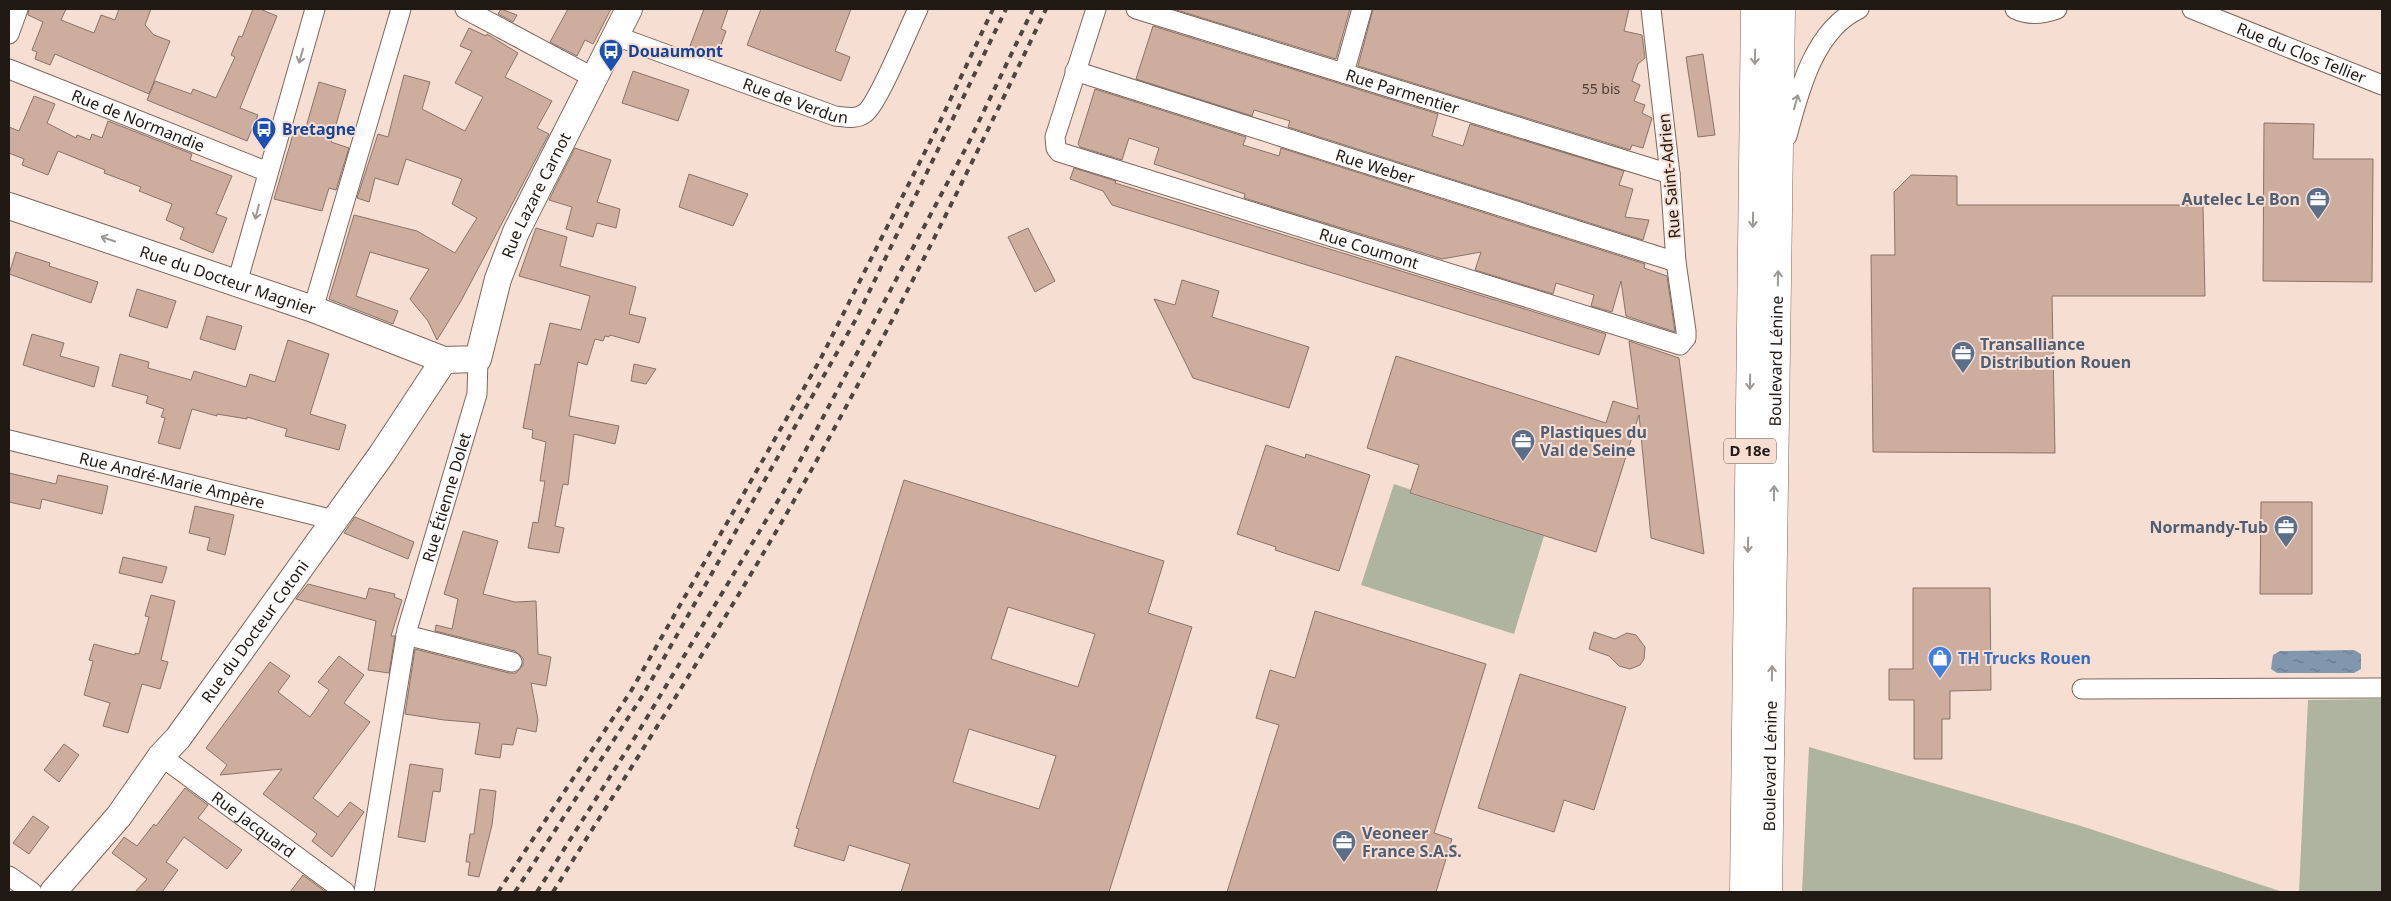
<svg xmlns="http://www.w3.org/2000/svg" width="2391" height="901" font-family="'Noto Sans',sans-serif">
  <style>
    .grass { fill: #aeb4a0 }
    .water { fill: url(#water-ripples) }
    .building { fill: #ccad9e; stroke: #897368; fill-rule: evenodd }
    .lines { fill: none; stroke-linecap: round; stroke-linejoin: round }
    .street-casing { stroke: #7c675c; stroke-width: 21 }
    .secondary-casing { stroke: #7c675c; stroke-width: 28 }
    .primary-casing { stroke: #7c675c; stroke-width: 29 }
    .street { stroke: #fff; stroke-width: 19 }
    .secondary { stroke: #fff; stroke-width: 26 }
    .primary { stroke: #fff; stroke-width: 28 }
    .rail { stroke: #50443e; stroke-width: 4; stroke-dasharray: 6 6; stroke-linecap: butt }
    .oneway { stroke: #9b9895 }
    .labels { text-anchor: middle; stroke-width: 4; stroke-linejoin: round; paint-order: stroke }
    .number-label { font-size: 14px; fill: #4c3e36 }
    .shield { fill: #f7ded2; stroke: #61544d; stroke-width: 1 }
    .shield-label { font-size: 15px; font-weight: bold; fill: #211914 }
    .transit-label { font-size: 16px; font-weight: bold; fill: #164399; stroke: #f7ded2; text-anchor: start }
    .street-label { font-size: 16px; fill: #211914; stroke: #f7ded2 }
    .service-label { font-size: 16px; font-weight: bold; fill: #4e5e75; stroke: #f7ded2; text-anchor: start }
    .shop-label { font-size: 16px; font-weight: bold; fill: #366cbe; stroke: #f7ded2; text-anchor: start }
  </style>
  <defs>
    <pattern id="water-ripples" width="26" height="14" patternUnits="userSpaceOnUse" patternTransform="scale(1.25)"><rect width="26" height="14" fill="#8197ae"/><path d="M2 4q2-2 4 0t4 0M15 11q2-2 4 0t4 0" fill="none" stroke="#697a8c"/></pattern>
  </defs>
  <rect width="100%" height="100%" fill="#f7ded2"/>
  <g class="grass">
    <polygon points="1394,484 1412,490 1411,494 1544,536 1514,634 1361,585"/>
    <polygon points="2382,699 2382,892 2299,892 2308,700"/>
    <polygon points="1809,747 2081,826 2283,892 1802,892"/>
  </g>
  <polygon class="water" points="2354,650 2361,654 2361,669 2354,673 2277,673 2271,669 2273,655 2280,651"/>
  <g class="building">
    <polygon points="29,9 66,9 61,20 94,33 101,15 115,20 119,9 151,9 145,25 154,35 170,41 149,94 55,54 50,65 35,59 37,52 32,50 43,22 28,15"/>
    <polygon points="253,9 260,9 277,16 240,108 258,115 247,141 147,100 155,81 191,94 193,89 216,98 235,57 231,55 239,36 242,37"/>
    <polygon points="501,9 517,15 513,22 498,14"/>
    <polygon points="568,9 611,9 593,44 585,40 577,56 550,42"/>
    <polygon points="704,9 728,9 721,29 726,31 717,56 690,46"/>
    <polygon points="761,9 851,9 835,51 850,57 841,81 747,45"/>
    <polygon points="1173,9 1350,9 1336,59"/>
    <polygon points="1373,9 1629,9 1624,31 1642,35 1645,58 1638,64 1632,81 1640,85 1634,101 1645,105 1642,113 1652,118 1643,148 1632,145 1630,150 1358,66"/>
    <polygon points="1153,26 1438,114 1432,136 1463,146 1470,124 1624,171 1619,185 1633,189 1625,217 1649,220 1643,240 1288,127 1290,121 1254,110 1252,116 1136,79"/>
    <polygon points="469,28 486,36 487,34 518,53 505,77 552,101 537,128 549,134 461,301 437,340 428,321 410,299 429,269 370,252 356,296 398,311 393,324 329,299 354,215 417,231 455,253 477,218 452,204 462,179 406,159 398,185 375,178 369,202 357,198 378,134 388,137 404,75 430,82 422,109 465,131 483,97 455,83 472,51 460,46"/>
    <polygon points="1703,54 1715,135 1698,137 1686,57"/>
    <polygon points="633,71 689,90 678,121 622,103"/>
    <polygon points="319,82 346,90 331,142 349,148 336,190 329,188 322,211 274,199 294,131 304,134"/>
    <polygon points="1095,89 1246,137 1243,145 1279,156 1281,148 1645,264 1644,268 1667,276 1675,332 1626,316 1621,281 1612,312 1591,306 1594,295 1556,283 1553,294 1475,270 1481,252 1442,259 1244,198 1245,194 1154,164 1159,148 1129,138 1122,160 1080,147 1078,144"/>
    <polygon points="34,96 55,104 47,123 76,138 77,135 90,140 92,134 102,138 108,121 192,154 190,160 232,176 216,214 227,218 213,253 180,239 184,228 166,220 172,204 139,191 141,187 104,173 105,170 58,151 48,175 22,165 24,159 9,153 9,127 19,131"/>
    <polygon points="2264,123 2314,124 2313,159 2373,159 2372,282 2263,281"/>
    <polygon points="575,148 611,160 597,202 620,209 616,228 597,223 593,237 566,229 572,207 549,200"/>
    <polygon points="1074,168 1116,181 1115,183 1606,334 1599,355 1112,205 1103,191 1070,179"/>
    <polygon points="689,174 748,194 733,226 679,207"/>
    <polygon points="1911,175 1957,176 1957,205 2203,205 2205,296 2052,296 2055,453 1873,452 1871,255 1895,255 1894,192"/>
    <polygon points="536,228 567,237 560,266 636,287 629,314 646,318 639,343 610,335 609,337 605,336 603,341 595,339 587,365 578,362 569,416 619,426 615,444 574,434 568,485 563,484 555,526 564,528 559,553 528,548 533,522 538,523 545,481 540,481 546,442 532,438 533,430 523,428 535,364 540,365 550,323 581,330 590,296 519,276"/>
    <polygon points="1028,228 1055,281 1035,292 1008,237"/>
    <polygon points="16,252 50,263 49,266 98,282 91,303 9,274"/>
    <polygon points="1182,280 1219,291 1212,317 1309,347 1289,408 1193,378 1154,299 1175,305"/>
    <polygon points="137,289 176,301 167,328 129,316"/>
    <polygon points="207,316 242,326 235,350 200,339"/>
    <polygon points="32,334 64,343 60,356 99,367 94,387 23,365"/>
    <polygon points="288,340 329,354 310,414 346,425 339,450 285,436 287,429 247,417 247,419 217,414 217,416 192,409 180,449 158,443 165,418 161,417 164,409 146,403 148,396 112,386 120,354 149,362 148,368 191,380 194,371 246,387 250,374 275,382"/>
    <polygon points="1629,341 1679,358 1704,554 1651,538 1639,415 1596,552 1410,493 1419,465 1367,448 1396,356 1606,423 1613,401 1638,409"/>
    <polygon points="634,364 656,369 646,384 631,381"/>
    <polygon points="1266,445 1305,458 1306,454 1370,475 1339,571 1275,550 1276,547 1237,534"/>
    <polygon points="9,473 56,484 58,475 108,486 102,514 42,499 40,509 9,502"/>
    <path d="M904,480L1164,561L1148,613L1192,627L1109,892H901L910,864L849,845L844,861L794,846L799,829L796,828ZM1008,607L1095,634L1078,687L991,659ZM969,729L1056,756L1039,809L953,782Z"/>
    <polygon points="2261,502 2312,502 2312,594 2260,594"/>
    <polygon points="195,506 234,515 225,555 207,550 210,538 189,533"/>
    <polygon points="355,517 414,542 408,559 344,533"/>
    <polygon points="463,531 498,541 483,594 515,602 536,601 538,654 551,657 546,686 531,683 538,720 536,732 517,728 513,745 502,744 500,758 475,754 480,723 444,720 405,714 415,649 509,673 516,673 523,665 523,658 515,651 435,631 436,625 452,629 458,599 444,594"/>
    <polygon points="123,557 167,567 162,583 119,573"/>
    <polygon points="308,584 366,599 369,588 395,594 394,597 402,600 391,636 395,636 389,673 368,670 376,621 296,599"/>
    <polygon points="1913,588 1990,588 1991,690 1950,691 1950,719 1942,719 1942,759 1914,759 1914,700 1889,700 1889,669 1913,669"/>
    <polygon points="151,595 175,601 161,660 168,662 160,689 142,684 128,733 103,726 110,703 84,695 93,661 89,660 94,644 135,655 135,653 139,654 149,617 145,616"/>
    <polygon points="1315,611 1486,664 1434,833 1452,839 1436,892 1227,892 1279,725 1256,718 1270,670 1295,678"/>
    <polygon points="1594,632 1615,639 1627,633 1636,635 1645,647 1644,659 1640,665 1630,669 1619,666 1609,656 1589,649"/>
    <polygon points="339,656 364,675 344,703 370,722 313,798 338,817 350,802 364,812 332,857 312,841 317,834 263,794 282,769 220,775 227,765 206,748 270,662 290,676 278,692 310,717 329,690 318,682"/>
    <polygon points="1520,674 1626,707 1594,810 1564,800 1554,832 1478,808"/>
    <polygon points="64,744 79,755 59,782 44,770"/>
    <polygon points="410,764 443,769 440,792 433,791 425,842 398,837"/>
    <polygon points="185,788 208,805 198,818 242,850 227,869 184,837 166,862 178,870 162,892 135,892 147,879 112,853 124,837 137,846 154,824 156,826"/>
    <polygon points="480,789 496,791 492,825 479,877 468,875 470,862 466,862 470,834 474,834"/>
    <polygon points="33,816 49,827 29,854 13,843"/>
    <polygon points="303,875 326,892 290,892"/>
  </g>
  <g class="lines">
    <defs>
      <g id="street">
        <polyline points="465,9 594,78"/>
        <path id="s1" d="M1096,9L1055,137L1056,148L1059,152L1680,345L1686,338V331L1676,262L1670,174L1651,9"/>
        <path id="s2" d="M1136,9L1670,174"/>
        <path d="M2015,9C2029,16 2043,14 2057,9"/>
        <path id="s3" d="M2192,9L2382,85"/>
        <polyline points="9,34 18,9"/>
        <path id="s4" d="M616,36L835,116C846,117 856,120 865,113C878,104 909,27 918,9"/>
        <path id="s5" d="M9,69L268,172"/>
        <path id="s6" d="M1075,71L1676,262"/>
        <polyline points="1344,73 1362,9"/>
        <path d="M1787,136C1799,91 1814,30 1859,9"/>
        <polyline points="237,283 315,9"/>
        <polyline points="313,309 401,9"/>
        <path id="s7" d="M9,440L334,520"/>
        <polyline points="406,635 512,662"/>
        <polyline points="2082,689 2382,688"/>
        <path id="s8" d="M161,756L345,892"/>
        <polyline points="9,876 32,892"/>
        <path id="s9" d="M364,892L407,630L477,394L478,359"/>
      </g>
      <g id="secondary">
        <path id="s10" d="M9,206L313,309L444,360L478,359L498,279L516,232L629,9"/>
        <path id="s11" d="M53,892L119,816L161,756L178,738L382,454L444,360"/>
      </g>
      <g id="primary">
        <polyline points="1744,892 1755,9"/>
        <path id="s12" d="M1768,892L1781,9"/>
      </g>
    </defs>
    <use href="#street" class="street-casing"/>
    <use href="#secondary" class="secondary-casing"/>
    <use href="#primary" class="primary-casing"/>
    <use href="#street" class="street"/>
    <use href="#secondary" class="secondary"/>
    <use href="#primary" class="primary"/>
    <g class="rail">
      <polyline points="498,892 631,691 820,360 936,130 993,9"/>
      <polyline points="515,892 643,695 856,319 1006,9"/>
      <polyline points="537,892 637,734 785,489 968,144 1033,9"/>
      <path d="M553,892C649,738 749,586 835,427C910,290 979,150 1046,9"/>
    </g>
  </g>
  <defs><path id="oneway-shaft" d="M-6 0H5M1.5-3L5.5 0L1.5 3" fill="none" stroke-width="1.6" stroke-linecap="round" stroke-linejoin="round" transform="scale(1.25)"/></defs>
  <g class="oneway">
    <use href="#oneway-shaft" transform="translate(301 56) rotate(106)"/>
    <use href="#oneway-shaft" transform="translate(1755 57) rotate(91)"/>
    <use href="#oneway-shaft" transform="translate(1796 102) rotate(-74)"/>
    <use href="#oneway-shaft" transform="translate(257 212) rotate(104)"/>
    <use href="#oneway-shaft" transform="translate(1753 220) rotate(91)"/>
    <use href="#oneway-shaft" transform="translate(108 239) rotate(-161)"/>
    <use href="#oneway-shaft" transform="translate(1778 278) rotate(-89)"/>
    <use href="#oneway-shaft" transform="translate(1750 382) rotate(91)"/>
    <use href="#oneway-shaft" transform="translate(1774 493) rotate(-89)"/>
    <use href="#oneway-shaft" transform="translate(1748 545) rotate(91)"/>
    <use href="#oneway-shaft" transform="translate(1772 673) rotate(-89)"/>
  </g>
  <defs>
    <symbol id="bus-pin" viewBox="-11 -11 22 30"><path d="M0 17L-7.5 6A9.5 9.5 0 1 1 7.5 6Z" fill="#1a4fb4" stroke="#f7ded2"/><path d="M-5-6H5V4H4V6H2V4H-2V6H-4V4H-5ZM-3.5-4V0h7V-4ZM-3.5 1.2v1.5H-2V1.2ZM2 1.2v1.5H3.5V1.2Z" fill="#fff"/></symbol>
    <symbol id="office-pin" viewBox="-11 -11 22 30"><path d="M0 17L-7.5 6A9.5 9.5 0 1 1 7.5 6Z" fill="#5c6f8a" stroke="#f7ded2"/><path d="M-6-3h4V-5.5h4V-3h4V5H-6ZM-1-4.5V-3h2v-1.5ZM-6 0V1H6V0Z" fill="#fff"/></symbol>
    <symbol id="shop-pin" viewBox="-11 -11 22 30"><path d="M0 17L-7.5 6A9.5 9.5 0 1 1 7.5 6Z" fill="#3f7fe0" stroke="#f7ded2"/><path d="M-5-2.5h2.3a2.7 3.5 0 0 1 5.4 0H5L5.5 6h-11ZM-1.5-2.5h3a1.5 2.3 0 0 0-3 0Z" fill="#fff"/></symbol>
  </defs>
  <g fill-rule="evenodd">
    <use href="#bus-pin" x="597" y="37" width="28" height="38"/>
    <use href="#bus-pin" x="250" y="115" width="28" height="38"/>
    <use href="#office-pin" x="2304" y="185" width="28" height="38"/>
    <use href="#office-pin" x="1949" y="339" width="28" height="38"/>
    <use href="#office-pin" x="1509" y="427" width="28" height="38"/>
    <use href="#office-pin" x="2272" y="513" width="28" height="38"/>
    <use href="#shop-pin" x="1926" y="644" width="28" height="38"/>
    <use href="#office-pin" x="1330" y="828" width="28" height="38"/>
  </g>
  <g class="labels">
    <g class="number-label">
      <text x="1601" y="94">55 bis</text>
    </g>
    <rect class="shield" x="1724" y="438.5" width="52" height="25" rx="4"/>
    <g class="shield-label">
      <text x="1750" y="456">D 18e</text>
    </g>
    <g class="transit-label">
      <text x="628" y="57">Douaumont</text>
      <text x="282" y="135">Bretagne</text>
    </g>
    <g class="street-label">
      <text dy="6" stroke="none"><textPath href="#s3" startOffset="118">Rue du Clos Tellier</textPath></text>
      <text dy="6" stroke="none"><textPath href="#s2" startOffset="279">Rue Parmentier</textPath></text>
      <text dy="6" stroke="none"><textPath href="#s4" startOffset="191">Rue de Verdun</textPath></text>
      <text dy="6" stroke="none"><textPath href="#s5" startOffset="139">Rue de Normandie</textPath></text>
      <text dy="6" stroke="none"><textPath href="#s6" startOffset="315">Rue Weber</textPath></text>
      <text transform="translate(1669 176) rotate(-95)" y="6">Rue Saint-Adrien</text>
      <text dy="6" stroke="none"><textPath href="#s10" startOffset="670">Rue Lazare Carnot</textPath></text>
      <text dy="6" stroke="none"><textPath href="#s1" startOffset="475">Rue Coumont</textPath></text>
      <text dy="6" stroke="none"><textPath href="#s10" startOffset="231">Rue du Docteur Magnier</textPath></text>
      <text dy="6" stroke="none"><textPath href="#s12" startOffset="531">Boulevard Lénine</textPath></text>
      <text dy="6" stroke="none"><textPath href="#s7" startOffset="168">Rue André-Marie Ampère</textPath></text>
      <text dy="6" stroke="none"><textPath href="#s9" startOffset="404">Rue Étienne Dolet</textPath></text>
      <text dy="6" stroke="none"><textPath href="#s11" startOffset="330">Rue du Docteur Cotoni</textPath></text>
      <text dy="6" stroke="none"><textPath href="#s12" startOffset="126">Boulevard Lénine</textPath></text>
      <text dy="6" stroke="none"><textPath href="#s8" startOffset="115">Rue Jacquard</textPath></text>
    </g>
    <g class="service-label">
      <text x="2300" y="205" text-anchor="end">Autelec Le Bon</text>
      <text x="1980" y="350">Transalliance<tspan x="1980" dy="18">Distribution Rouen</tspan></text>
      <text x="1540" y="438">Plastiques du<tspan x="1540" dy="18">Val de Seine</tspan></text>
      <text x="2268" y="533" text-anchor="end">Normandy-Tub</text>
      <text x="1362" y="839">Veoneer<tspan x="1362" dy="18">France S.A.S.</tspan></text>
    </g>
    <g class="shop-label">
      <text x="1958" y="664">TH Trucks Rouen</text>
    </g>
  </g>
  <rect width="2391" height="901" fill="none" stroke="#211914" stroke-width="20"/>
</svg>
